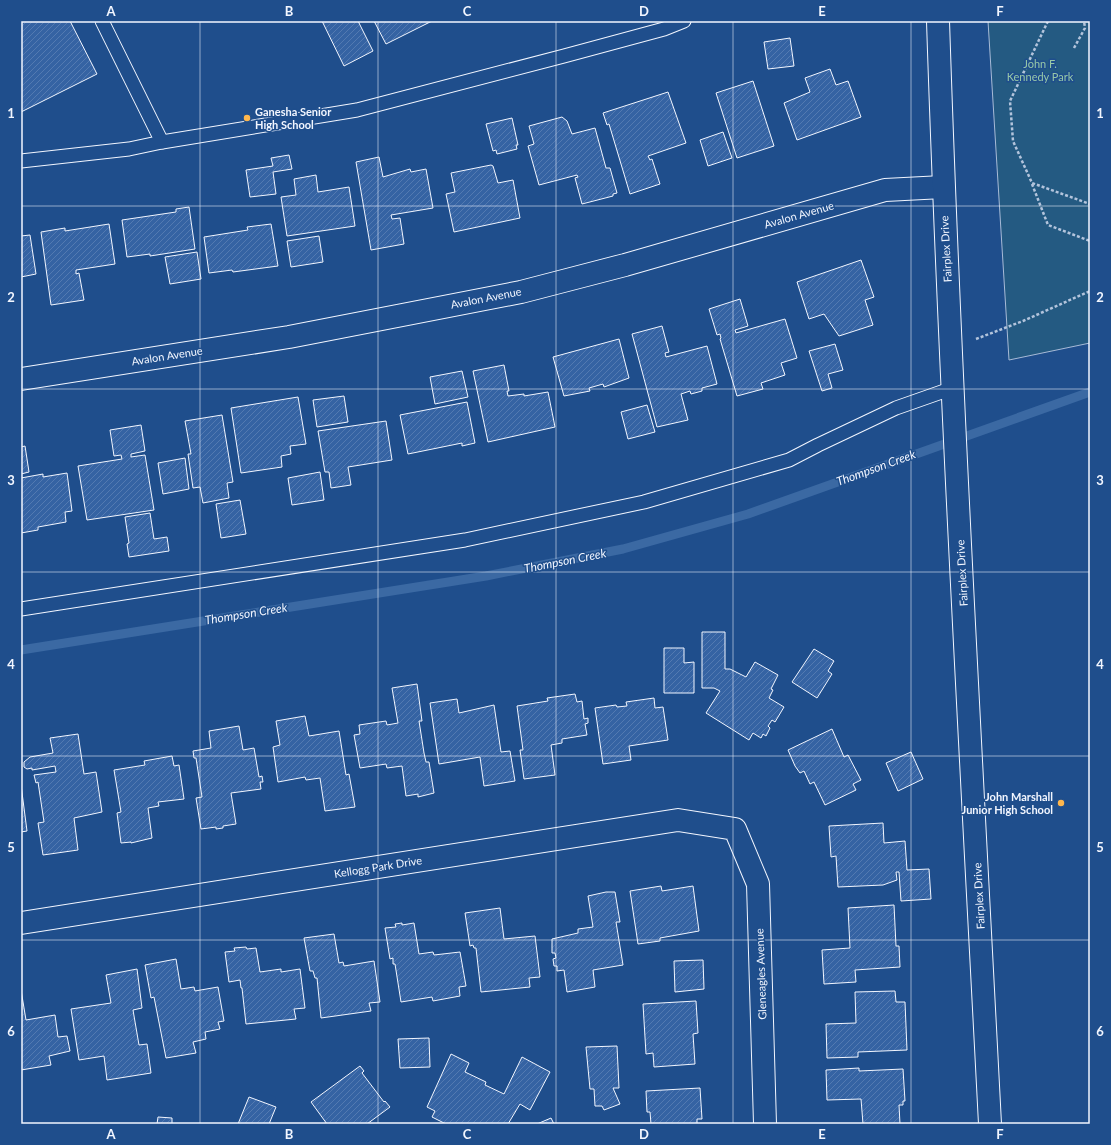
<svg xmlns="http://www.w3.org/2000/svg" width="1111" height="1145" font-family="Lato,sans-serif">
  <style>
    .green { fill: #245a82; stroke: #a8bbd7 }
    .lines { fill: none; stroke-linecap: round; stroke-linejoin: round }
    .stream { stroke: #3b69a3; stroke-width: 9 }
    .building { fill: url(#building-hatch); stroke: #f2f6ff }
    .lane-casing { stroke: #f2f6ff; stroke-width: 15 }
    .street-casing { stroke: #f2f6ff; stroke-width: 24 }
    .secondary-casing { stroke: #f2f6ff; stroke-width: 24 }
    .path { stroke: #b3c4dc; stroke-width: 2.5; stroke-dasharray: 3 2; stroke-linecap: butt }
    .lane { stroke: #1f4e8c; stroke-width: 13 }
    .street { stroke: #1f4e8c; stroke-width: 22 }
    .secondary { stroke: #1f4e8c; stroke-width: 22 }
    .grid { fill: none; stroke: #f2f6ff; stroke-width: 1; stroke-opacity: 0.55 }
    .poi-dot { fill: #ffb74d; stroke: #1f4e8c; stroke-width: 1.5 }
    .labels { text-anchor: middle; stroke-width: 3; stroke-linejoin: round; paint-order: stroke }
    .park-label { font-size: 11px; fill: #97c8a6; stroke: #1f4e8c }
    .poi-label { font-size: 11px; font-weight: bold; fill: #f2f6ff; stroke: #1f4e8c; text-anchor: start }
    .street-label { font-size: 11px; fill: #f2f6ff; stroke: #1f4e8c }
    .water-label { font-size: 12px; font-style: italic; fill: #f2f6ff; stroke: #1f4e8c }
    .neatline { fill: none; stroke: #f2f6ff; stroke-width: 1.5 }
    .grid-label { font-size: 13px; text-anchor: middle; font-weight: bold; fill: #f2f6ff }
  </style>
  <defs>
    <pattern id="building-hatch" width="6" height="6" patternUnits="userSpaceOnUse"><rect width="6" height="6" fill="#3563a3"/><path d="M-1 1l2-2M0 6l6-6M5 7l2-2" fill="none" stroke="#537ab1"/></pattern>
  </defs>
  <rect width="100%" height="100%" fill="#1f4e8c"/>
  <polygon class="green" points="988,21 1090,21 1090,343 1009,360"/>
  <g class="lines">
    <polyline class="stream" points="21,650 486,576 623,549 748,514 1090,392"/>
  </g>
  <g class="building">
    <polygon points="21,21 70,21 97,74 21,112"/>
    <polygon points="322,21 358,21 373,51 344,66"/>
    <polygon points="374,21 432,21 386,44"/>
    <polygon points="790,38 794,66 768,69 764,42"/>
    <polygon points="830,69 836,85 848,81 861,117 797,140 784,103 810,92 805,78"/>
    <polygon points="753,81 774,146 737,158 716,93"/>
    <polygon points="668,92 686,143 648,156 650,160 652,159 660,184 630,194 609,124 607,125 603,113"/>
    <polygon points="562,117 567,121 572,134 595,128 606,168 610,168 617,193 613,194 613,196 582,204 575,178 578,177 577,175 539,185 528,146 534,144 529,126"/>
    <polygon points="512,118 518,145 516,145 517,149 497,154 496,150 493,151 486,124"/>
    <polygon points="723,132 732,158 708,166 700,140"/>
    <polygon points="289,155 292,169 273,172 276,194 250,197 246,170 273,166 271,158"/>
    <polygon points="379,157 383,177 410,169 411,172 426,169 433,208 391,215 392,219 400,218 404,244 371,250 356,162"/>
    <polygon points="491,165 493,166 498,183 513,180 520,218 454,232 446,194 455,192 451,173"/>
    <polygon points="316,175 318,192 349,187 355,226 287,236 281,197 296,195 294,179"/>
    <polygon points="189,207 195,249 150,256 150,254 127,257 122,220 176,212 176,209"/>
    <polygon points="109,224 115,264 76,270 76,274 79,273 84,300 51,305 41,232 65,228 65,231"/>
    <polygon points="271,224 278,266 233,272 232,270 209,273 204,237 248,230 247,227"/>
    <polygon points="30,235 36,274 21,277 21,236"/>
    <polygon points="319,236 323,262 291,267 287,241"/>
    <polygon points="197,252 201,279 170,284 165,257"/>
    <polygon points="861,260 874,297 865,300 873,325 839,336 824,314 809,319 797,282"/>
    <polygon points="740,299 748,326 735,330 736,333 785,319 797,358 781,363 785,375 761,383 763,389 737,396 720,339 721,338 720,334 717,335 709,309"/>
    <polygon points="662,326 669,352 665,353 666,357 707,346 717,384 702,388 702,391 691,394 690,391 681,394 688,420 657,427 632,334"/>
    <polygon points="619,339 629,378 604,387 603,384 589,388 590,391 564,396 553,357"/>
    <polygon points="835,344 843,370 828,374 832,388 822,391 809,351"/>
    <polygon points="504,365 509,391 507,391 508,396 524,394 524,396 548,392 555,427 488,442 473,371"/>
    <polygon points="462,371 468,397 435,404 430,377"/>
    <polygon points="344,396 348,422 317,427 313,400"/>
    <polygon points="298,397 306,444 290,446 291,454 281,456 282,467 241,473 231,408"/>
    <polygon points="467,402 475,443 462,446 462,443 408,454 400,415"/>
    <polygon points="647,405 655,432 628,439 621,412"/>
    <polygon points="222,415 233,482 227,483 229,498 203,503 200,487 193,488 188,454 191,454 185,421"/>
    <polygon points="386,421 392,460 348,467 351,485 331,488 329,472 325,472 318,431"/>
    <polygon points="141,425 145,451 131,454 131,457 145,455 154,510 87,520 78,466 122,459 121,455 114,456 110,430"/>
    <polygon points="25,446 29,472 21,474 21,447"/>
    <polygon points="185,458 189,489 163,494 158,463"/>
    <polygon points="320,472 324,500 292,505 288,478"/>
    <polygon points="67,473 72,511 65,512 66,522 38,527 38,530 21,533 21,478 43,474 43,477"/>
    <polygon points="240,500 246,534 221,538 216,504"/>
    <polygon points="150,513 154,539 167,537 169,551 129,557 127,544 129,543 125,517"/>
    <polygon points="702,632 725,632 725,669 730,669 746,677 755,662 778,675 771,689 773,690 769,698 784,707 775,722 772,720 768,726 770,728 766,736 763,734 761,738 753,733 749,740 706,713 720,691 714,688 702,688"/>
    <polygon points="664,648 684,648 684,663 694,662 694,693 664,693"/>
    <polygon points="814,649 834,661 828,671 832,674 817,698 792,682"/>
    <polygon points="417,684 422,721 419,721 424,753 426,762 429,762 434,793 418,797 418,794 406,796 402,766 387,768 386,764 360,768 354,735 360,734 359,725 386,721 387,725 398,723 392,688"/>
    <polygon points="575,694 577,702 582,701 584,719 588,718 588,723 585,724 587,735 562,739 562,743 551,745 555,775 524,779 520,750 523,750 517,706 548,701 547,698"/>
    <polygon points="654,698 655,708 663,707 668,740 629,746 631,760 603,764 595,708 616,705 617,707 627,706 626,702"/>
    <polygon points="457,699 459,713 494,705 501,752 510,751 515,781 484,786 480,757 439,764 430,703"/>
    <polygon points="305,716 309,736 339,731 346,775 349,774 355,807 325,811 320,778 306,780 305,777 278,782 273,747 280,745 276,721"/>
    <polygon points="239,726 243,750 254,748 259,777 262,776 263,782 260,782 261,789 231,793 236,824 223,826 223,828 216,829 216,827 201,829 196,798 202,797 196,758 194,758 193,751 211,748 209,731"/>
    <polygon points="832,729 844,757 848,755 861,780 853,784 856,790 825,805 814,782 810,784 804,771 800,773 795,766 788,750"/>
    <polygon points="78,734 84,774 96,772 102,812 74,818 78,850 43,855 38,823 44,822 38,782 36,783 34,775 56,772 55,766 32,770 32,768 27,769 24,767 24,762 30,757 53,753 50,738"/>
    <polygon points="911,752 923,779 898,791 886,763"/>
    <polygon points="172,756 174,766 179,765 184,799 158,802 159,806 148,808 152,838 131,843 131,842 121,843 117,813 121,812 114,770 145,765 144,761"/>
    <polygon points="21,785 27,831 21,832"/>
    <polygon points="883,823 884,843 905,841 907,870 929,869 931,899 901,901 899,872 896,872 897,880 883,885 838,887 836,856 831,857 829,826"/>
    <polygon points="661,886 662,891 693,886 699,931 660,938 660,941 638,944 630,891"/>
    <polygon points="606,892 615,892 620,922 616,922 623,965 593,970 595,987 567,992 564,970 557,971 557,966 554,966 553,959 556,958 555,953 552,953 552,939 578,933 578,929 593,927 588,896"/>
    <polygon points="894,905 896,946 899,946 900,967 855,970 856,982 824,984 822,950 850,948 848,908"/>
    <polygon points="500,908 504,939 535,936 540,977 529,978 530,987 481,992 476,948 474,948 473,945 470,946 465,913"/>
    <polygon points="402,923 402,925 414,923 419,954 433,952 434,955 460,952 466,986 459,987 460,996 433,1001 432,997 401,1002 395,964 393,964 393,958 390,959 385,928 396,927 395,924"/>
    <polygon points="334,934 339,963 343,962 344,966 374,961 380,1002 369,1003 371,1011 321,1018 317,978 315,978 313,971 310,971 304,938"/>
    <polygon points="246,947 247,949 256,948 260,972 281,969 281,972 300,969 305,1008 294,1009 296,1019 246,1024 242,988 241,988 240,980 229,982 225,952 235,951 234,948"/>
    <polygon points="176,959 181,989 194,987 195,991 218,987 224,1021 218,1022 220,1029 205,1032 206,1039 193,1042 196,1053 166,1058 154,997 151,998 145,965"/>
    <polygon points="703,960 704,989 675,992 674,961"/>
    <polygon points="137,969 142,1008 133,1010 139,1045 147,1044 151,1073 107,1080 104,1056 79,1060 71,1009 111,1003 106,975"/>
    <polygon points="21,990 26,1020 55,1015 58,1037 67,1036 70,1051 49,1056 51,1065 21,1070"/>
    <polygon points="895,991 896,1002 905,1002 907,1050 858,1052 858,1057 827,1058 826,1024 856,1023 855,992"/>
    <polygon points="696,1001 698,1033 693,1034 695,1064 654,1067 653,1053 646,1054 643,1004"/>
    <polygon points="429,1038 430,1067 400,1068 398,1039"/>
    <polygon points="617,1046 619,1088 613,1088 620,1104 604,1110 602,1106 595,1106 594,1089 590,1089 586,1047"/>
    <polygon points="451,1054 469,1063 465,1072 486,1082 485,1085 504,1094 522,1057 550,1072 530,1110 520,1104 508,1124 446,1124 432,1117 435,1111 427,1107"/>
    <polygon points="360,1066 364,1071 362,1073 384,1102 385,1101 390,1107 367,1124 327,1124 311,1102"/>
    <polygon points="859,1068 859,1071 903,1069 905,1101 903,1101 903,1105 899,1105 900,1124 863,1124 861,1099 827,1100 826,1070"/>
    <polygon points="700,1088 702,1119 697,1119 697,1124 651,1124 650,1112 647,1112 646,1091"/>
    <polygon points="249,1097 276,1107 269,1124 238,1124"/>
    <polygon points="158,1117 172,1118 172,1124 157,1124"/>
    <polygon points="551,1118 554,1124 537,1124"/>
  </g>
  <g class="lines">
    <defs>
      <g id="lane">
        <polyline points="102,21 162,142"/>
        <polyline points="21,161 129,149 162,142 357,110 564,56 664,29 684,21"/>
        <polyline points="21,609 465,540 644,502 789,460 818,445 896,408 953,388"/>
      </g>
      <g id="street">
        <polyline points="21,379 289,337 521,292 625,265 885,190 943,187"/>
        <polyline points="21,923 678,820 735,829 758,884 765,1124"/>
      </g>
      <path id="secondary" d="M938,21C950,389 971,756 990,1124"/>
    </defs>
    <use href="#lane" class="lane-casing"/>
    <use href="#street" class="street-casing"/>
    <use href="#secondary" class="secondary-casing"/>
    <g class="path">
      <polyline points="1048,21 1010,101 1013,141 1032,183 1090,204"/>
      <polyline points="1074,48 1085,28 1084,21"/>
      <polyline points="1032,184 1048,225 1090,241"/>
      <polyline points="976,339 1023,321 1090,291"/>
    </g>
    <use href="#lane" class="lane"/>
    <use href="#street" class="street"/>
    <use href="#secondary" class="secondary"/>
  </g>
  <path class="grid" d="M200,21V1124M378,21V1124M556,21V1124M733,21V1124M911,21V1124M21,206H1090M21,389H1090M21,572H1090M21,756H1090M21,940H1090"/>
  <g class="poi-dot">
    <circle cx="247" cy="118" r="4"/>
    <circle cx="1061" cy="803" r="4"/>
  </g>
  <g class="labels">
    <g class="park-label">
      <text x="1040" y="68">John F.<tspan x="1040" dy="13">Kennedy Park</tspan></text>
    </g>
    <g class="poi-label">
      <text x="255" y="116">Ganesha Senior<tspan x="255" dy="13">High School</tspan></text>
      <text x="1053" y="801" text-anchor="end">John Marshall<tspan x="1053" dy="13">Junior High School</tspan></text>
    </g>
    <g class="street-label">
      <text transform="translate(799 215) rotate(-16)" y="4">Avalon Avenue</text>
      <text transform="translate(946 249) rotate(-93)" y="4">Fairplex Drive</text>
      <text transform="translate(486 298) rotate(-11)" y="4">Avalon Avenue</text>
      <text transform="translate(167 356) rotate(-9)" y="4">Avalon Avenue</text>
      <text transform="translate(962 573) rotate(-93)" y="4">Fairplex Drive</text>
      <text transform="translate(378 867) rotate(-9)" y="4">Kellogg Park Drive</text>
      <text transform="translate(979 896) rotate(-93)" y="4">Fairplex Drive</text>
      <text transform="translate(761 974) rotate(-92)" y="4">Gleneagles Avenue</text>
    </g>
    <g class="water-label">
      <text transform="translate(876 468) rotate(-20)" y="4">Thompson Creek</text>
      <text transform="translate(565 561) rotate(-11)" y="4">Thompson Creek</text>
      <text transform="translate(246 614) rotate(-9)" y="4">Thompson Creek</text>
    </g>
  </g>
  <rect width="1111" height="1145" fill="none" stroke="#1f4e8c" stroke-width="44"/>
  <rect x="22" y="22" width="1067" height="1101" class="neatline"/>
  <g class="grid-label">
    <text x="111" y="16">A</text>
    <text x="289" y="16">B</text>
    <text x="467" y="16">C</text>
    <text x="644" y="16">D</text>
    <text x="822" y="16">E</text>
    <text x="1000" y="16">F</text>
    <text x="11" y="118">1</text>
    <text x="1100" y="118">1</text>
    <text x="11" y="302">2</text>
    <text x="1100" y="302">2</text>
    <text x="11" y="485">3</text>
    <text x="1100" y="485">3</text>
    <text x="11" y="669">4</text>
    <text x="1100" y="669">4</text>
    <text x="11" y="852">5</text>
    <text x="1100" y="852">5</text>
    <text x="11" y="1036">6</text>
    <text x="1100" y="1036">6</text>
    <text x="111" y="1139">A</text>
    <text x="289" y="1139">B</text>
    <text x="467" y="1139">C</text>
    <text x="644" y="1139">D</text>
    <text x="822" y="1139">E</text>
    <text x="1000" y="1139">F</text>
  </g>
</svg>
